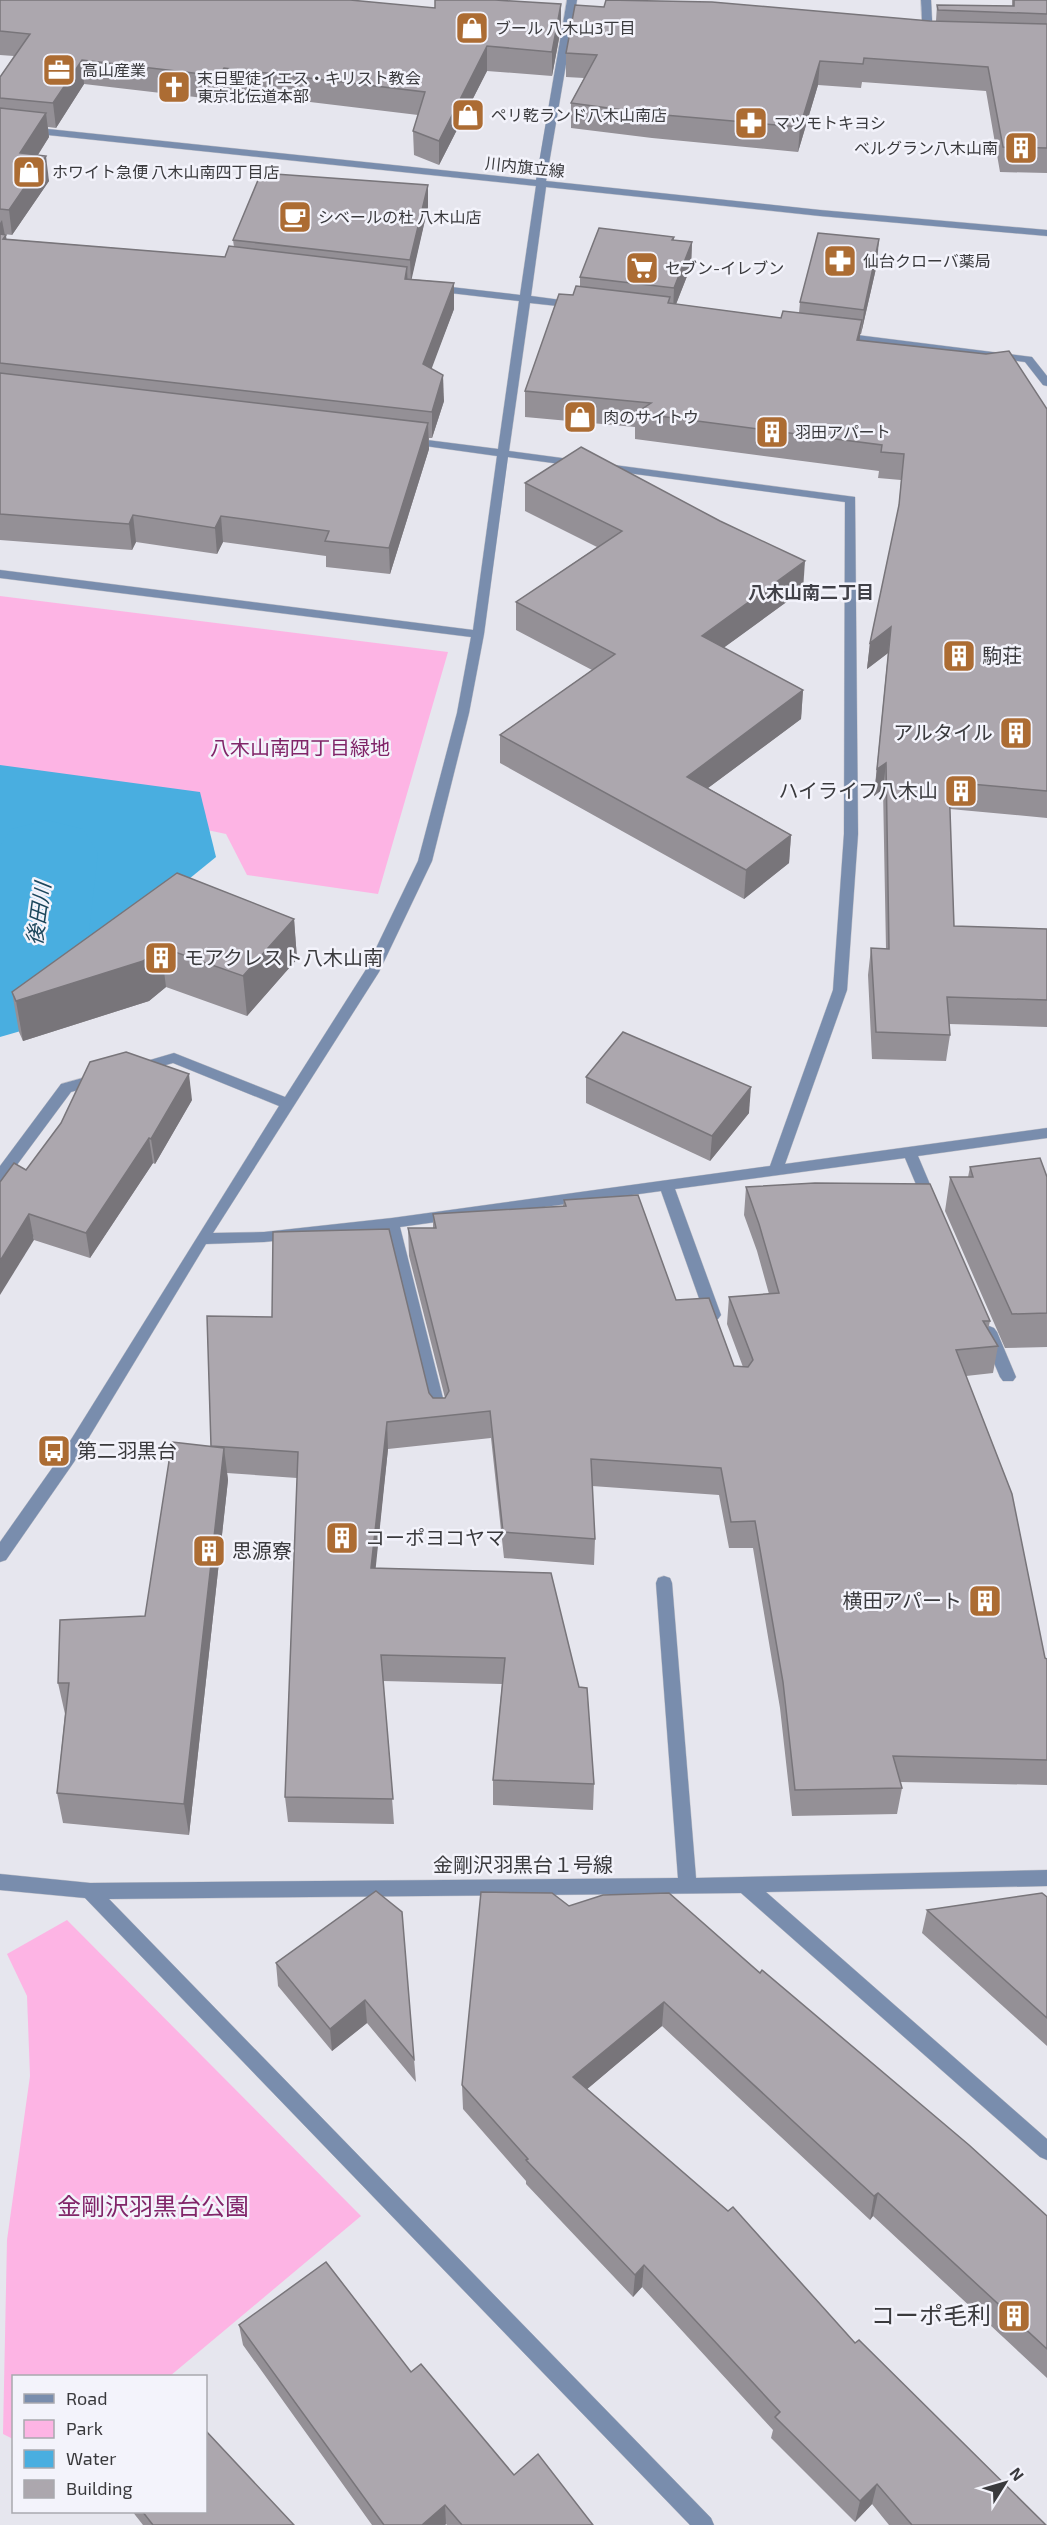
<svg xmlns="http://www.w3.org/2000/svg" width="1047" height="2525" font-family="'Exo 2','Noto Sans JP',sans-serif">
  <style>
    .green { fill: #fdb4e4 }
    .water { fill: #49aee0 }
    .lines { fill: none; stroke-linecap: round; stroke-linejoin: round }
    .river { fill: #49aee0; fill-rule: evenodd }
    .minor-casing { stroke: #c4c4cb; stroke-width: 1 }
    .minor { fill: #798dad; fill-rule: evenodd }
    .wall { fill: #949096 }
    .shaded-wall { fill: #78757a }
    .building { fill: #aca7ae; stroke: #78757a; stroke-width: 1.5 }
    .labels { text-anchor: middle; stroke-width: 5; stroke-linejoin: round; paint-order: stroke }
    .far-poi-label { font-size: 16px; fill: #3a3a3d; stroke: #f3f3fb; text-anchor: start }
    .far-street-label { font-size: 16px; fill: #3a3a3d; stroke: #f3f3fb }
    .far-neighbourhood-label { font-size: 18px; font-weight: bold; fill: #414148; stroke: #f3f3fb }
    .poi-label { font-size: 20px; fill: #3a3a3d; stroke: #f3f3fb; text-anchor: start }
    .park-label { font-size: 20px; fill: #812569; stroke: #f3f3fb }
    .street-label { font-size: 20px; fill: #3a3a3d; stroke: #f3f3fb }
    .water-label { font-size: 21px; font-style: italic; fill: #1c475c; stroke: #f3f3fb }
    .near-park-label { font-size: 24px; fill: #812569; stroke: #f3f3fb }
    .near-poi-label { font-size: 24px; fill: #3a3a3d; stroke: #f3f3fb; text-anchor: end }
  </style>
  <rect width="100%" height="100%" fill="#e6e6ee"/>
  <g class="green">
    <polygon points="0,596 448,652 378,894 247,875 226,834 0,786"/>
    <polygon points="67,1920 361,2216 170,2376 14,2376 13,2439 3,2434 7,2240 30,2076 27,1996 7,1954"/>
  </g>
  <polygon class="water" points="0,765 200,792 216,857 56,987 12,1012 0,992"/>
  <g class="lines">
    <polygon class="river" points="47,820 83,829 98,853 86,958 71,983 38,1026 0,1037 0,846 11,829"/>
    <defs>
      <g id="minor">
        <path d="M567,0H577L546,181L820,210L1047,230V236L820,216L546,187L531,296L576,302L581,305L576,308L530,303L509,451L855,497L858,834L847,990L785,1164L1047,1128V1138L918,1156L937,1201L930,1206L923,1201L905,1158L675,1189L721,1315L718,1319H708L705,1315L661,1191L400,1227L448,1418L446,1422H434L432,1418L386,1229L264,1242L206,1244L74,1462L6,1560L0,1562V1542L62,1454L279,1106L173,1063L138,1073L131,1068L133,1065L174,1053L285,1097L365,971L418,861L457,713L471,637L0,578V570L473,630L497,456L411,444L405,441L411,438L498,449L519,301L433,291L428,288L433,285L520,295L536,186L0,130V124L536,180ZM508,457L845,502L844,834L833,990L770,1166L392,1218L264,1232L213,1233L379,972L432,861L469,713L484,634Z"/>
        <polygon points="921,0 931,0 933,39 928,42 923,39"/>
        <polygon points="841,333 1032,357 1047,376 1047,386 1043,385 1025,362 837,338 836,336"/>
        <polygon points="97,1074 104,1079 102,1083 71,1092 5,1181 0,1182 0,1166 61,1084"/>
        <polygon points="989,1326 994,1328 997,1332 1016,1377 1013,1381 1003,1381 1000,1377 981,1332 984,1328"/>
        <polygon points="664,1576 670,1578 672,1583 696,1878 1047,1870 1047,1886 766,1892 1047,2139 1047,2160 1040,2157 741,1893 109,1899 711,2518 714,2525 690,2525 85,1898 0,1890 0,1874 90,1883 678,1878 656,1583 658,1578"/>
      </g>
    </defs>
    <use href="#minor" class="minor-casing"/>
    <use href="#minor" class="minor"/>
  </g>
  <g class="wall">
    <polygon points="0,0 435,8 561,4 561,28 552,76 487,71 439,165 414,155 413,131 418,115 226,92 221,100 84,84 56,128 48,127 49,137 38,155 49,181 12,235 4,234 6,235 6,239 225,257 234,247 233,240 428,185 428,207 411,279 454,283 454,309 431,368 444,401 432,438 429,438 429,449 390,574 326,567 326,556 223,542 217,554 136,542 132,550 0,540 0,77 14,56 0,55"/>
    <polygon points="1012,0 1047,0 1047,173 1000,172 986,91 862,82 861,88 818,85 798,152 652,138 571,128 571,103 584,78 566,77 566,53 936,21 937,5 1012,6"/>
    <polygon points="674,237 674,240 692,242 691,266 676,304 781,318 799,313 800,302 877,264 861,334 860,334 860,340 1047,409 1047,818 950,809 954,926 1047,929 1047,1027 949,1024 950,1035 946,1061 872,1059 868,975 871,948 886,949 883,789 874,796 888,653 867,669 870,643 899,505 901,480 878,478 879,471 635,439 635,427 525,417 525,391 573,295 580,287 580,277"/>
    <polygon points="525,483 803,590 723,648 803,690 801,719 708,788 791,835 789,863 744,899 500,763 500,735 592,670 516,630 516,602 597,547 525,511"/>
    <polygon points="177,873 294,919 297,959 247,1016 166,987 149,1001 23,1041 19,1032 12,992"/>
    <polygon points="586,1077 749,1113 710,1161 586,1103"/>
    <polygon points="192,1100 155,1164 153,1163 90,1258 34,1240 14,1163 26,1170"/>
    <polygon points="970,1167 1047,1177 1047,1347 1005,1348 945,1211 950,1177 968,1177"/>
    <polygon points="746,1187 990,1321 988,1330 998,1346 993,1373 966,1376 1045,1658 1047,1659 1047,1785 900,1782 902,1788 897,1814 792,1816 780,1708 753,1548 729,1548 719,1495 592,1486 595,1539 594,1565 504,1558 491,1438 388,1449 375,1568 551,1573 594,1784 593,1810 493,1805 493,1780 502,1684 383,1681 394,1824 288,1822 285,1797 297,1478 227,1473 228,1480 189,1835 63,1823 57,1793 65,1714 58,1683 145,1616 211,1446 207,1316 429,1393 433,1398 445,1398 409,1256 408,1228 433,1228 433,1214 563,1206 564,1200 676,1300 734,1366 743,1367 727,1324 729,1297 769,1294 757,1251 744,1215"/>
    <polygon points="376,1891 414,2059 416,2082 367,2023 332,2051 278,1986 276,1963"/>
    <polygon points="1047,1897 1047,2046 922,1933 927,1910"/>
    <polygon points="569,1906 760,1973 1047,2216 1047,2378 873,2216 870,2220 662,2026 587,2089 1046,2525 889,2525 872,2504 855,2522 771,2438 773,2430 642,2287 633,2297 526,2184 526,2181 463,2109 462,2085"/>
    <polygon points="239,2325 411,2372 514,2475 593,2525 447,2525 446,2524 445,2525 372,2525 243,2345"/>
    <polygon points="132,2511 206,2511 294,2525 143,2525"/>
  </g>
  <g class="shaded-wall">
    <polygon points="561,4 561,28 552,76 552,52"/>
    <polygon points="487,46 487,71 439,165 439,141"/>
    <polygon points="82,60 84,84 56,128 53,103"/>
    <polygon points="820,61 818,85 798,152 800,127"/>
    <polygon points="224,68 226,92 221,100 219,76"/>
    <polygon points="46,113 49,137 23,178 20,153"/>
    <polygon points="46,156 49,181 12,235 9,210"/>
    <polygon points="428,185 428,207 411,282 410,260"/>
    <polygon points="2,220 5,236 6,235 9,260 0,254 0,223"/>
    <polygon points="879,239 877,264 861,334 864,310"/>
    <polygon points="692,242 691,266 673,312 674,288"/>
    <polygon points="407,267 408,292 405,279"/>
    <polygon points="454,283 454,309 424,389 423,364"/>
    <polygon points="862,320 859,345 857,340"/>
    <polygon points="443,375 444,401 432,438 432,412"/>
    <polygon points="428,423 429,449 390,574 389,548"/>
    <polygon points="133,515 136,542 132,550 129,524"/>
    <polygon points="221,516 223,542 217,554 215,528"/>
    <polygon points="805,561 803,590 700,665 702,636"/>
    <polygon points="891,627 888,653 867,669 870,643"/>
    <polygon points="803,690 801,719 685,805 687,777"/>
    <polygon points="886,763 883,789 874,796 877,769"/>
    <polygon points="791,835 789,863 744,899 746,870"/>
    <polygon points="294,919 297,959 247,1016 243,976"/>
    <polygon points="161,947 166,987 149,1001 23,1041 16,1001"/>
    <polygon points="189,1074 192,1100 155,1164 151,1139"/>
    <polygon points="751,1087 749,1113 710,1161 712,1136"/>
    <polygon points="149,1138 153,1163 90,1258 86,1233"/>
    <polygon points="29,1214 34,1240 0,1295 0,1261"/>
    <polygon points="387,1422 388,1449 373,1594 371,1568"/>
    <polygon points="224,1448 228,1480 189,1835 184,1804"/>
    <polygon points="365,2000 367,2023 332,2051 330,2029"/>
    <polygon points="664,2002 662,2026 573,2101 573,2077"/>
    <polygon points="878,2193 873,2216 870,2220 874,2196"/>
    <polygon points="644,2265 642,2287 633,2297 635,2275"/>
    <polygon points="877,2484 872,2504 855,2522 860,2501"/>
    <polygon points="445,2505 446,2524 445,2525 422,2525"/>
  </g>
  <g class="building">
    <polygon points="0,0 350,0 435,8 435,0 495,0 561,4 552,52 487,46 439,141 413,131 425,92 224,68 219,76 82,60 53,103 0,98 0,77 30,34 0,31"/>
    <polygon points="606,0 712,2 930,21 1047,24 1047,148 1003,147 988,67 864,58 863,64 820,61 800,127 653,114 571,103 597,55 566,53 575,5 604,7"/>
    <polygon points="1014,0 1047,0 1047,14 938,10 937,5 1014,6"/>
    <polygon points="0,108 46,113 20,153 46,156 9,210 0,209"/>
    <polygon points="261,173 428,185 410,260 233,240"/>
    <polygon points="599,228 674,237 672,240 692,242 674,288 580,277"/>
    <polygon points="818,233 879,239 864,310 800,302"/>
    <polygon points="0,234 6,235 3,239 225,257 229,246 407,267 405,279 454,283 423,364 443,375 432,412 0,363"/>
    <polygon points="576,286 670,297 668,303 781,318 783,311 862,320 857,340 986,354 1009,351 1047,409 1047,791 949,782 954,926 1047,929 1047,1000 947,997 950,1035 876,1032 871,948 889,949 886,763 877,769 891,627 870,643 899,505 904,454 881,452 882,445 636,413 651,403 525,391 559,294 573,295"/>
    <polygon points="0,373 428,423 389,548 325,541 329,531 221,516 215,528 133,515 129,524 0,514"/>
    <polygon points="581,447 720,521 805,561 702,636 803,690 687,777 791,835 746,870 500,735 615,654 516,602 622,531 525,483"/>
    <polygon points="177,873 294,919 243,976 161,947 143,961 16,1001 12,992"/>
    <polygon points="623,1032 751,1087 712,1136 586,1077"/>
    <polygon points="126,1052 189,1074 151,1139 149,1138 86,1233 29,1214 0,1261 0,1182 14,1163 26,1170 61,1123 90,1062"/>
    <polygon points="1040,1158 1047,1177 1047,1313 1012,1314 950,1177 973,1177 970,1167"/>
    <polygon points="815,1183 930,1184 990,1321 983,1321 998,1346 956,1350 1012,1494 1045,1658 1047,1659 1047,1760 893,1756 902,1788 795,1790 783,1682 755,1521 731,1522 721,1468 591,1459 595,1539 503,1532 490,1411 387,1422 371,1568 551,1573 579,1687 587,1688 594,1784 493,1780 505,1658 381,1655 393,1799 285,1797 298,1452 211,1446 207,1316 272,1317 273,1232 389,1229 429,1393 433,1398 445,1398 449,1391 408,1228 436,1228 433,1214 566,1206 564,1200 638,1195 676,1300 709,1298 734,1366 748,1367 753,1360 729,1297 779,1293 759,1224 746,1187"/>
    <polygon points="172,1442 224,1448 184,1804 57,1793 69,1683 58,1683 60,1620 145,1616"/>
    <polygon points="376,1891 402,1912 414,2059 365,2000 330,2029 276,1963"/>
    <polygon points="481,1892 552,1893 569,1906 603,1895 669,1893 760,1973 762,1970 969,2145 1047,2216 1047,2349 878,2193 874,2196 664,2002 573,2077 728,2211 733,2207 855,2343 859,2340 1046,2525 912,2525 877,2484 860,2501 775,2417 780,2412 644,2265 635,2275 526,2160 528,2159 462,2085"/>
    <polygon points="1042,1893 1047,1897 1047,2018 927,1910"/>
    <polygon points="326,2262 411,2372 421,2364 514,2475 538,2454 593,2525 462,2525 445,2505 422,2525 384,2525 239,2325"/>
    <polygon points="206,2431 294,2525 153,2525 142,2511 206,2511"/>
  </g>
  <defs>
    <symbol id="shop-square" viewBox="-11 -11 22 22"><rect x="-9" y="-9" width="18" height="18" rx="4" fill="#ac6c33" stroke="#f3f3fb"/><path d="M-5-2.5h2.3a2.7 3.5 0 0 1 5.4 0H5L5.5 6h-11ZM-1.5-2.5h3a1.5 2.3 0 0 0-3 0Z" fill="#fff"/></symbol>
    <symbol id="office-square" viewBox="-11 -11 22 22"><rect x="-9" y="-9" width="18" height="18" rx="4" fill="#ac6c33" stroke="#f3f3fb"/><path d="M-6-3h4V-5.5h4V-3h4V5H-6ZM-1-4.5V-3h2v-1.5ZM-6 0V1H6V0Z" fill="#fff"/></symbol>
    <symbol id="church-square" viewBox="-11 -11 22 22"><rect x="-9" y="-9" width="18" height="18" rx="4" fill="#ac6c33" stroke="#f3f3fb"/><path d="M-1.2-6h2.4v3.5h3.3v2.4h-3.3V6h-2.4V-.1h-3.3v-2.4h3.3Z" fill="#fff"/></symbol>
    <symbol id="pharmacy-square" viewBox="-11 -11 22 22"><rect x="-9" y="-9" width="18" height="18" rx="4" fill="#ac6c33" stroke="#f3f3fb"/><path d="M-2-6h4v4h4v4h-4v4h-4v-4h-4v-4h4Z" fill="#fff"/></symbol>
    <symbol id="building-square" viewBox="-11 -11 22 22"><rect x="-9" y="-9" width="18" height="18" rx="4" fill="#ac6c33" stroke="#f3f3fb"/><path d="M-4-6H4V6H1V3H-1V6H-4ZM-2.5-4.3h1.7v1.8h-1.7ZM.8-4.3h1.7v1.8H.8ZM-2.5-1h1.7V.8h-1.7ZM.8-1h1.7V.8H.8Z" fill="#fff"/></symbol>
    <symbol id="cafe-square" viewBox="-11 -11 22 22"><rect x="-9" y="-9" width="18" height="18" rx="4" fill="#ac6c33" stroke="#f3f3fb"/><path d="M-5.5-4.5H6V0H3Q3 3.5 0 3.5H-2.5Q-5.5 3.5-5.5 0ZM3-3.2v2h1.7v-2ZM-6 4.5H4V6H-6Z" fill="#fff"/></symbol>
    <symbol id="supermarket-square" viewBox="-11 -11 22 22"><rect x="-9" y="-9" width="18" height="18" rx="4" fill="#ac6c33" stroke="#f3f3fb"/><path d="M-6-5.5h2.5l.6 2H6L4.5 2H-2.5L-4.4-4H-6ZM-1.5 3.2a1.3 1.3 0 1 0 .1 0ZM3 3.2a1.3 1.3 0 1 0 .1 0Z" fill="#fff"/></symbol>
    <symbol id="bus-square" viewBox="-11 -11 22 22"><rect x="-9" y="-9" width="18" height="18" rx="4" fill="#ac6c33" stroke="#f3f3fb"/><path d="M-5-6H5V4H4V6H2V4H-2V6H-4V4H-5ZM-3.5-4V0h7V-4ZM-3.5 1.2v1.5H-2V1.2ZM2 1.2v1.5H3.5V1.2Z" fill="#fff"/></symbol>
  </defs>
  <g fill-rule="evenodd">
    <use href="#shop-square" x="453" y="9" width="38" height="38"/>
    <use href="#office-square" x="40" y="51" width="38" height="38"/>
    <use href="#church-square" x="155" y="68" width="38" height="38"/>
    <use href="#shop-square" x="449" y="96" width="38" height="38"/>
    <use href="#pharmacy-square" x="732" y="104" width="38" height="38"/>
    <use href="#building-square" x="1002" y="129" width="38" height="38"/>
    <use href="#shop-square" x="10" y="153" width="38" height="38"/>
    <use href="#cafe-square" x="276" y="198" width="38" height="38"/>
    <use href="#pharmacy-square" x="821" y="242" width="38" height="38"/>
    <use href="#supermarket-square" x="623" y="249" width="38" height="38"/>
    <use href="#shop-square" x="561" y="398" width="38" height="38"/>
    <use href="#building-square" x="753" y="413" width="38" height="38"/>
    <use href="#building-square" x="940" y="637" width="38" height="38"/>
    <use href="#building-square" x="997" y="714" width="38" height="38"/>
    <use href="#building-square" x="942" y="772" width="38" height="38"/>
    <use href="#building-square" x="142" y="939" width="38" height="38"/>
    <use href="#bus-square" x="35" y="1432" width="38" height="38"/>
    <use href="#building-square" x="323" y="1519" width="38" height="38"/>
    <use href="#building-square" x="190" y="1532" width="38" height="38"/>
    <use href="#building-square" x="966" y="1582" width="38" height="38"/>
    <use href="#building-square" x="995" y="2297" width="38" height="38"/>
  </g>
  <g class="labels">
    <g class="far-poi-label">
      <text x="495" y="34">ブール 八木山3丁目</text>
      <text x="82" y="76">高山産業</text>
      <text x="197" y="84">末日聖徒イエス・キリスト教会<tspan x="197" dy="18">東京北伝道本部</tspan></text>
      <text x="491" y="121">ペリ乾ランド八木山南店</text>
      <text x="774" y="129">マツモトキヨシ</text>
      <text x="998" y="154" text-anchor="end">ベルグラン八木山南</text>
      <text x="52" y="178">ホワイト急便 八木山南四丁目店</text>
      <text x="318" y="223">シベールの杜 八木山店</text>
      <text x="863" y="267">仙台クローバ薬局</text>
      <text x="665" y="274">セブン-イレブン</text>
      <text x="603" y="423">肉のサイトウ</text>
      <text x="795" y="438">羽田アパート</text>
    </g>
    <g class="far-street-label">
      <text transform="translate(525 167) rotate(6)" y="6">川内旗立線</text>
    </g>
    <g class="far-neighbourhood-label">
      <text x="811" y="599">八木山南二丁目</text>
    </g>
    <g class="poi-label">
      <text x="982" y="663">駒荘</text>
      <text x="993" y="740" text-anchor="end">アルタイル</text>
      <text x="938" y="798" text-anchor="end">ハイライフ八木山</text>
      <text x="184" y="965">モアクレスト八木山南</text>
      <text x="77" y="1458">第二羽黒台</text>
      <text x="365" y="1545">コーポヨコヤマ</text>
      <text x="232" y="1558">思源寮</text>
      <text x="962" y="1608" text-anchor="end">横田アパート</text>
    </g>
    <g class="park-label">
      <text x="300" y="755">八木山南四丁目緑地</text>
    </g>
    <g class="street-label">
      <text x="523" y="1872">金剛沢羽黒台１号線</text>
    </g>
    <g class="water-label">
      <text transform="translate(39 914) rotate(-82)" y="7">後田川</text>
    </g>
    <g class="near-park-label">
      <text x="153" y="2215">金剛沢羽黒台公園</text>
    </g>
    <g class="near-poi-label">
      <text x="991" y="2324">コーポ毛利</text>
    </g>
  </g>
  <rect x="12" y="2375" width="195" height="138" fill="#f3f3fb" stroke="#a9a9af" stroke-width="1.5"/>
  <rect x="24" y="2394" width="30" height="9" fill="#798dad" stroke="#a9a9af" stroke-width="1.5"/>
  <text x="66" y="2405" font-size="18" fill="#3a3a3d">Road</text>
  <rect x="24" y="2420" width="30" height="18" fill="#fdb4e4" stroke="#a9a9af" stroke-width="1.5"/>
  <text x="66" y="2435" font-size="18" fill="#3a3a3d">Park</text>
  <rect x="24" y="2450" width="30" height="18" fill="#49aee0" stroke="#a9a9af" stroke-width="1.5"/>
  <text x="66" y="2465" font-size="18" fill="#3a3a3d">Water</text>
  <rect x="24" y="2480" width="30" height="18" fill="#aca7ae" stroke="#a9a9af" stroke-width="1.5"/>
  <text x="66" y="2495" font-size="18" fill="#3a3a3d">Building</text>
  <g transform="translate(1005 2483) rotate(53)" stroke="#f3f3fb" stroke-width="4.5" paint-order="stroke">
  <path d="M0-4.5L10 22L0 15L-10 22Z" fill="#3a3a3d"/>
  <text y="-9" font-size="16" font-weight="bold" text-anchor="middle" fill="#3a3a3d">N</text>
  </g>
</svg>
